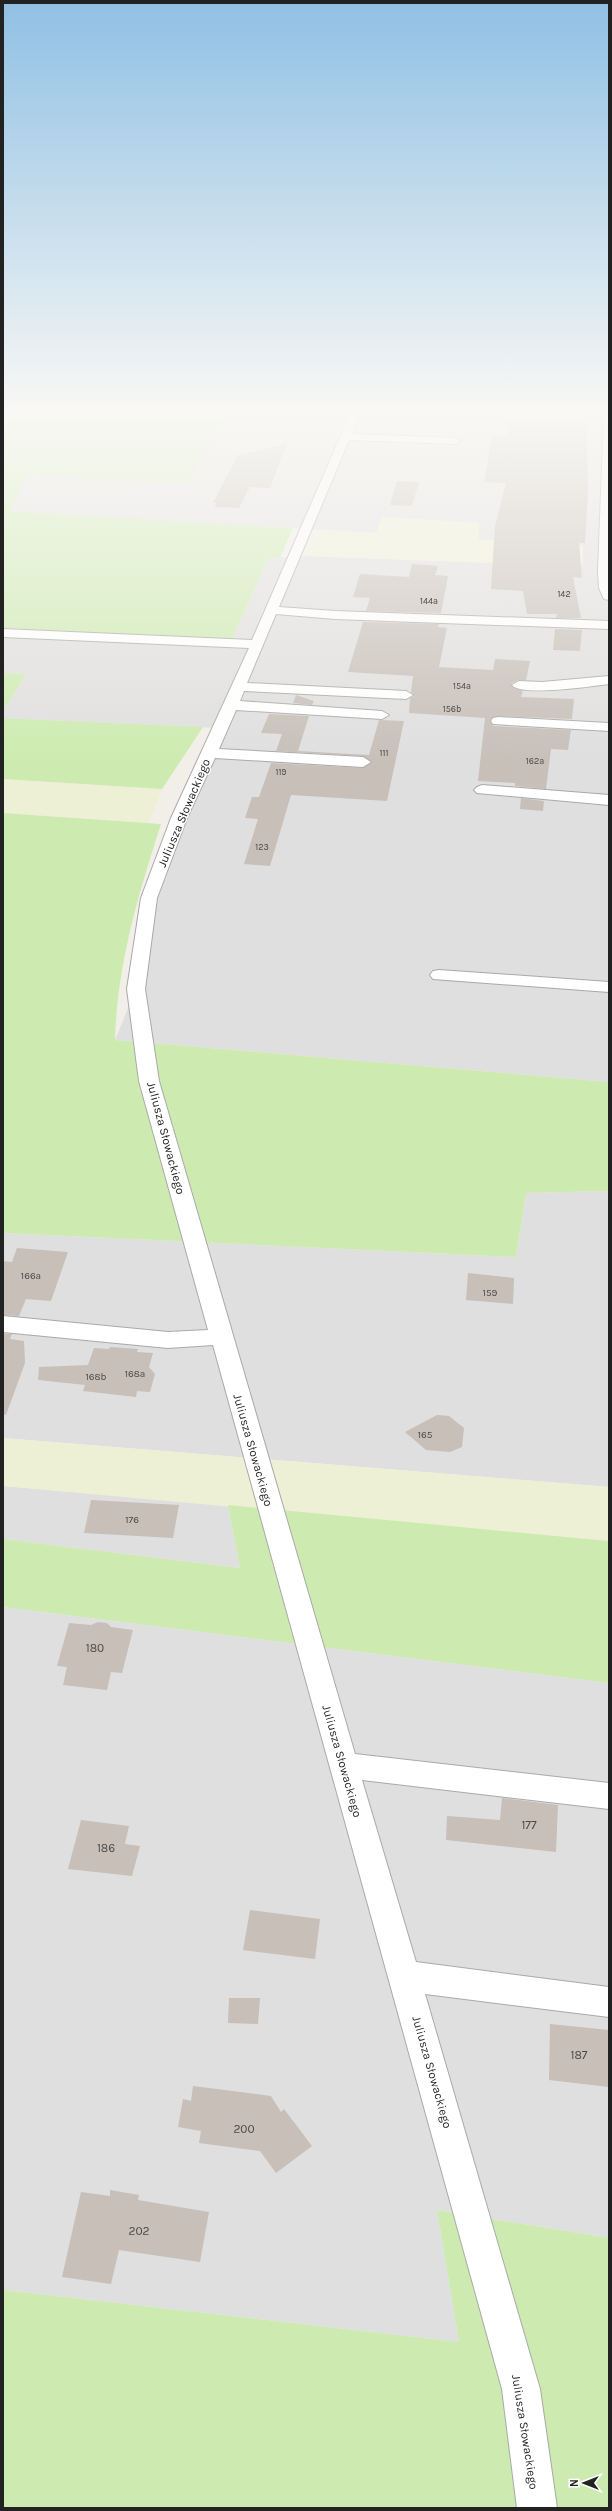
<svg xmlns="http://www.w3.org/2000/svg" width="612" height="2511" font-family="Karla,sans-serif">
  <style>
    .residential { fill: #e0dfdf }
    .farmland { fill: #eef0d5 }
    .grass { fill: #cdebb0 }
    .building { fill: #c7bfb8 }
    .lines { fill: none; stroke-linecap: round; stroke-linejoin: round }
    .minor-casing { stroke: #a9a9a9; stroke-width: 2 }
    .minor { fill: #fff; fill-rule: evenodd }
    .labels { text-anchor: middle; stroke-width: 3; stroke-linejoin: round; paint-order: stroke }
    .far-number-label { font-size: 9px; fill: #4b4948 }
    .number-label { font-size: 10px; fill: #4b4948 }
    .street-label { font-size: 12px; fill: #222; stroke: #fff }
    .near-number-label { font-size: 12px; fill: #4b4948 }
  </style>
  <rect width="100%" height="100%" fill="#f2efe9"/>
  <g class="residential">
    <polygon points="227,412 609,412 609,1082 115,1040 136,989 149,898 220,728 3,718 3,711 26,674 3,673 3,628 232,640 268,558 307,556 582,566 583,546 479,540 479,523 383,517 376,533 10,511 27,475 188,484"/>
    <polygon points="609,1191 609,1487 3,1438 3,1233 516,1257 526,1193"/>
    <polygon points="3,1486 228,1505 240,1568 3,1539"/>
    <polygon points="3,1607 609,1683 609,2238 437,2210 459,2342 3,2290"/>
  </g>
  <g class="farmland">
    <polygon points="382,517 479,523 479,540 583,546 582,566 307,556 321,530 376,533"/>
    <polygon points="3,779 162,789 149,823 3,813"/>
    <polygon points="3,1438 609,1487 609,1541 3,1486"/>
  </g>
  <g class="grass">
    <polygon points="3,412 227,412 188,484 27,475 11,511 293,528 280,558 268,558 232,640 3,628"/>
    <polygon points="3,673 26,674 3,711"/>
    <polygon points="3,718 203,727 162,789 3,779"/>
    <path d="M3,813L161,824C138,895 117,966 115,1040L609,1082V1191L526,1193L516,1257L3,1233Z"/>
    <polygon points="228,1505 609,1541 609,1683 3,1607 3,1539 240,1568"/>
    <polygon points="437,2210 609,2238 609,2508 3,2508 3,2290 459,2342"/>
  </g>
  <g class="building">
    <polygon points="513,412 590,412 587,434 588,491 585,543 579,543 582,578 573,577 581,618 556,618 557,614 527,614 523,591 491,589 495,526 506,483 484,482 492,436 508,436 508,419 512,419"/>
    <polygon points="287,444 270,488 250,487 239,508 215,507 216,503 213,503 238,455"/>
    <polygon points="397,481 419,482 412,506 390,505"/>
    <polygon points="412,564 438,566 435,575 448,576 441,613 366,611 370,598 353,597 360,574 409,577"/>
    <polygon points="363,622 439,624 438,627 447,628 439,667 493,670 495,659 530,661 526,680 518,680 511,684 523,691 521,697 574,699 572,719 498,716 490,720 493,726 571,730 568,750 551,749 546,789 515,786 515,783 478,781 485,718 409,713 410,698 414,696 411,692 413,676 348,672"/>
    <polygon points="555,629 582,630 580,651 553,650"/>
    <polygon points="296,695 314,701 312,705 293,703"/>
    <polygon points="269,714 309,716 298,751 369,755 379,720 404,721 387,801 291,795 270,866 244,864 258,819 245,818 252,797 259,797 271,763 363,768 372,762 363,756 276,751 282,734 261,733"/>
    <polygon points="521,798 544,801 543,811 520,809"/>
    <polygon points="17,1248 68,1252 51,1301 26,1299 19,1316 3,1315 3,1261 12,1262"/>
    <polygon points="468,1273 514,1278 513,1304 466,1300"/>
    <polygon points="3,1334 12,1334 10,1339 24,1341 25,1363 6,1415 3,1414"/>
    <polygon points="110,1347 138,1349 137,1352 153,1353 149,1367 155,1374 150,1392 137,1391 136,1397 83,1391 85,1385 38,1380 39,1367 88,1365 94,1348 109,1349"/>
    <polygon points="437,1415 449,1416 464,1428 462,1447 450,1452 426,1450 405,1432"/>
    <polygon points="91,1500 179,1505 173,1538 84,1533"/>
    <polygon points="98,1622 107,1623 111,1627 133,1630 122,1673 111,1672 107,1690 63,1685 67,1667 57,1666 69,1623 91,1625"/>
    <polygon points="502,1798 558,1805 556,1852 446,1840 447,1816 500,1820"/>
    <polygon points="81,1820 129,1826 125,1844 140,1846 132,1876 68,1869"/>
    <polygon points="250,1910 320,1919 315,1959 243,1950"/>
    <polygon points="229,1998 260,1998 258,2024 228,2023"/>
    <polygon points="550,2024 609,2030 609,2087 549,2080"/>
    <polygon points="193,2086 271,2096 281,2112 284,2109 312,2146 276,2173 260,2151 199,2143 201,2131 178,2127 183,2099 191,2101"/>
    <polygon points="110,2190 139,2195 138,2200 209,2212 200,2262 119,2250 111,2284 62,2277 81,2192 110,2196"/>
  </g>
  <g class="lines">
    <defs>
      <g id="minor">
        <polygon points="351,412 361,412 352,434 456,438 461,441 456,444 349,440 279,607 335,611 609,621 609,629 335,619 276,614 247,683 406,691 413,695 406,699 244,691 240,701 382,711 389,715 382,719 236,710 219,749 363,757 371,762 363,767 215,758 187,818 157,898 145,989 159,1081 355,1754 609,1783 609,1809 362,1780 416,1962 609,1987 609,2017 425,1994 540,2389 557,2508 517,2508 502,2389 213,1345 168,1348 3,1332 3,1316 168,1332 208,1330 139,1081 127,989 141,898 171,818 249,648 3,637 3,629 252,640"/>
        <polygon points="604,412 609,412 609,600 604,599 599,588 598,572"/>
        <path d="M609,676V684C593,686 520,697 512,685L519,681L542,682Z"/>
        <polygon points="498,717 609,723 609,731 493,724 491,721 493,718"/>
        <polygon points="482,785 609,795 609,805 477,793 474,790 477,787"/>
        <polygon points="439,970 609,982 609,992 433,979 430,975 433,971"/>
      </g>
    </defs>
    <use href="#minor" class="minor-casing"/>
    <use href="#minor" class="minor"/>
  </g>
  <linearGradient id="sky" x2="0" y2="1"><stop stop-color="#8fc0e4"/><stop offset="0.54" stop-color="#f9f8f5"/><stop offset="1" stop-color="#f9f8f5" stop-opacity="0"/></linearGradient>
  <rect width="612" height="763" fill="url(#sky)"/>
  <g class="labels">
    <g class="far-number-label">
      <text x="564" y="597">142</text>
      <text x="429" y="604">144a</text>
      <text x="462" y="689">154a</text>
      <text x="452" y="712">156b</text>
      <text x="384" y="756">111</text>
      <text x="535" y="764">162a</text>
      <text x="281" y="775">119</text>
      <text x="262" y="850">123</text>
    </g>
    <g class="number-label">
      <text x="31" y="1279">166a</text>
      <text x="490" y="1296">159</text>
      <text x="135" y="1377">168a</text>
      <text x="96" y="1380">168b</text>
      <text x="425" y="1438">165</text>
      <text x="132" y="1523">176</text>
    </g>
    <g class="street-label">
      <text transform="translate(184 813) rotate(-67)" y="4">Juliusza Słowackiego</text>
      <text transform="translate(166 1138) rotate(75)" y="4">Juliusza Słowackiego</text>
      <text transform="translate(253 1450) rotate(74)" y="4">Juliusza Słowackiego</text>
      <text transform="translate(342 1761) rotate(74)" y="4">Juliusza Słowackiego</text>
      <text transform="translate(432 2072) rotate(74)" y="4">Juliusza Słowackiego</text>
      <text transform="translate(525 2432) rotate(81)" y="4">Juliusza Słowackiego</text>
    </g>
    <g class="near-number-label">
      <text x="95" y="1652">180</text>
      <text x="529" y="1829">177</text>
      <text x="106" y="1852">186</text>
      <text x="579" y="2059">187</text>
      <text x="244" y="2133">200</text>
      <text x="139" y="2235">202</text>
    </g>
  </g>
  <rect width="612" height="2511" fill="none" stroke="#222222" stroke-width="8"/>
  <g transform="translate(584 2483) rotate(270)" stroke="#ffffff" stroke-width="3" paint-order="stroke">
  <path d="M0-3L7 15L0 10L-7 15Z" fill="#222222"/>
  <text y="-6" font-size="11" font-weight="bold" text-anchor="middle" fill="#222222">N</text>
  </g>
</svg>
